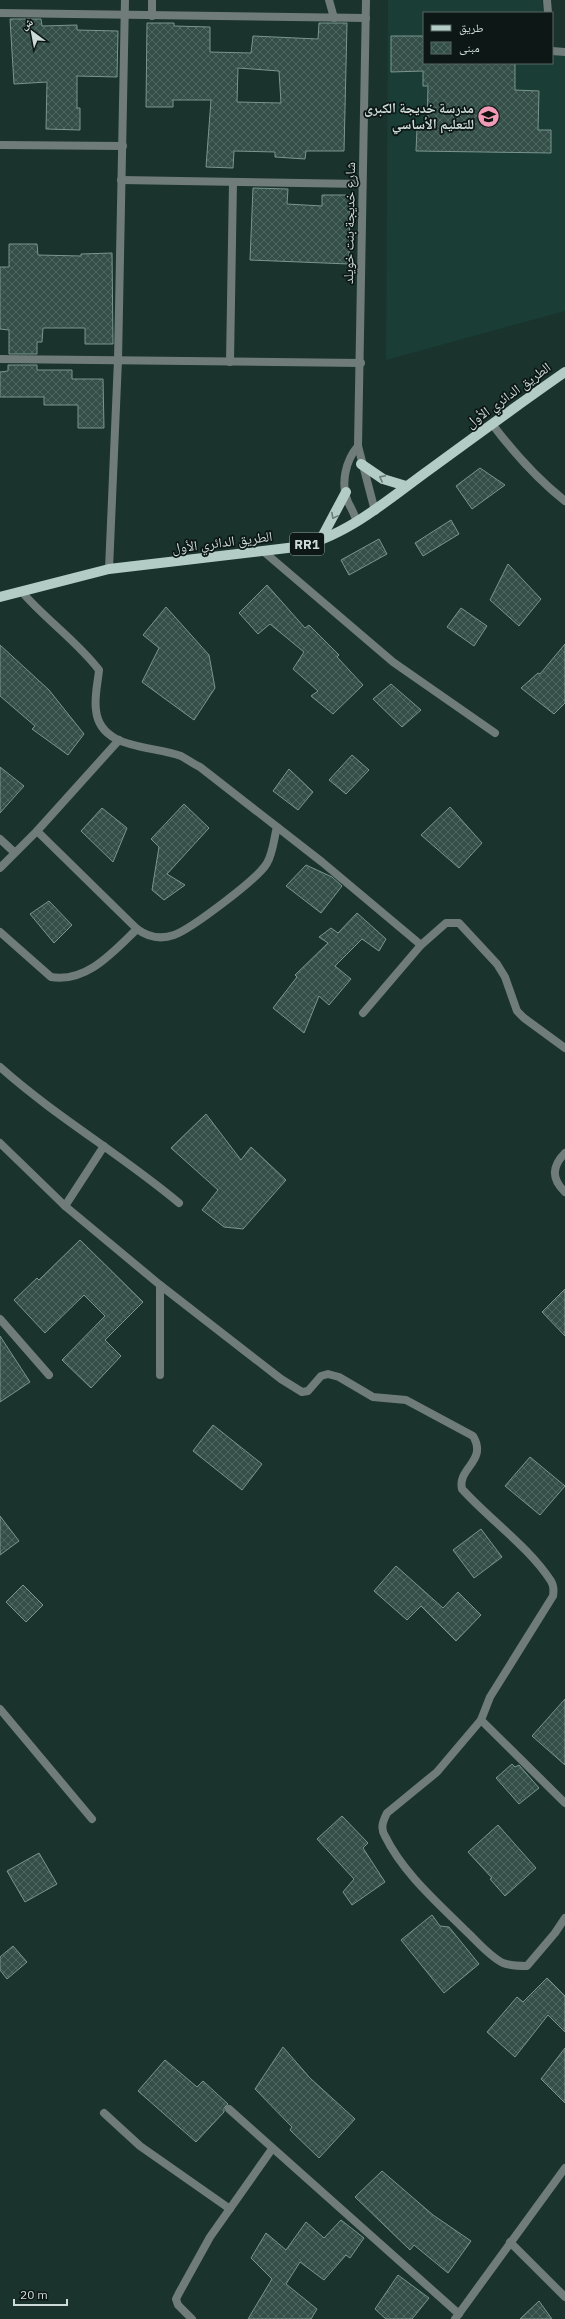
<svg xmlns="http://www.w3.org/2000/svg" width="565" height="2319" font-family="'IBM Plex Sans','Noto Naskh Arabic',sans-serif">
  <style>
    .built { fill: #1a3d36 }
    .building { fill: url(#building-cross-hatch); stroke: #7a968f; fill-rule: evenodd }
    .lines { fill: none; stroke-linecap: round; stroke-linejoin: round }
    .minor { stroke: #707c79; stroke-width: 8 }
    .tertiary { stroke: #707c79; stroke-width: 8 }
    .primary { stroke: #b3ccc6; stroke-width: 10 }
    .oneway { stroke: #687b77 }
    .labels { text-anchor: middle; stroke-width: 3.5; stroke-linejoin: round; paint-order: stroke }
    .shield { fill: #0d1816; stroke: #93a09d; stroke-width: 1 }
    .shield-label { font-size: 13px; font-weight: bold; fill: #ccdbd7 }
    .poi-label { font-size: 14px; font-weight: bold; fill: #ccdbd7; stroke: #0d1816; text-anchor: end }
    .street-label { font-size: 14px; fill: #ccdbd7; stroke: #0d1816 }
  </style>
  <defs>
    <pattern id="building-cross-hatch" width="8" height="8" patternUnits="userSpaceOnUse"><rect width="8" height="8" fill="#344e48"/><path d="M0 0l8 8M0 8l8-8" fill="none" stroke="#506762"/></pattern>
  </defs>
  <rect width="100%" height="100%" fill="#1a332d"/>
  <polygon class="built" points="388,0 542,0 543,13 424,13 424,63 552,63 552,55 565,55 565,311 386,360"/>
  <g class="building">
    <polygon points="10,19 41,19 42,26 77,25 77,30 118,31 117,77 77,76 77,108 80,108 80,130 46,129 47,82 14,84"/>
    <path d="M147,23H174V26L210,27V52L251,53L253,36L318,39L319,23H347L344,151H306L305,159L275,157V152L234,151L233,168L206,167L211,100H173V107H146ZM238,68L279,71L281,103L237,102Z"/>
    <polygon points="391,36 424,36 424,63 515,63 515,90 539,91 538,130 551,130 551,153 416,151 417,129 427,129 428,86 423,86 423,71 391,72"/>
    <polygon points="253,188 288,189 287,204 322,206 322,195 350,195 349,264 250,260"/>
    <polygon points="9,244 37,244 38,255 81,256 81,254 112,253 113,344 85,344 85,328 43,328 42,342 37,342 37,354 9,354 9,330 0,329 0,267 9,267"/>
    <polygon points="8,365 37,365 37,370 72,370 72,379 103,379 104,428 78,428 78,405 44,405 44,397 0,397 0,372 8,371"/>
    <polygon points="480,468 505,485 472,509 456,486"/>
    <polygon points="451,520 459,534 423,556 415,543"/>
    <polygon points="379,539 387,554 349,575 341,560"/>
    <polygon points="508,564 541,599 519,626 490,600"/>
    <polygon points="267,585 305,628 309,625 339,655 337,657 363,685 333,714 311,696 318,691 293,669 304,652 270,624 258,634 239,613"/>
    <polygon points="166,607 209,655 215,688 194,720 142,682 159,648 143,635"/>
    <polygon points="461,608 487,626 474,646 447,627"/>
    <polygon points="565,644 565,703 554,714 521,688 538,673 540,674"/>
    <polygon points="0,645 49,690 84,734 68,755 32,729 35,726 0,696"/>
    <polygon points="391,684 421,710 402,727 373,699"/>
    <polygon points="352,755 369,770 346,794 329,780"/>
    <polygon points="0,767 24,786 0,813"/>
    <polygon points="289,769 313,792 298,810 273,791"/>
    <polygon points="184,804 209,828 167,874 185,885 164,900 152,890 159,847 151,839"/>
    <polygon points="450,807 482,843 459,868 421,835"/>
    <polygon points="102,808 127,828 113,862 81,831"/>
    <polygon points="306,865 332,877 342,886 321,913 286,886"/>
    <polygon points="49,901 72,925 54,943 30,914"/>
    <polygon points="357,913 386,939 379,951 362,939 335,966 351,979 329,1005 319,996 304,1033 273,1008 297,977 295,975 328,943 319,937 331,928 338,933"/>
    <polygon points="206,1114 241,1160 251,1147 286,1180 243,1229 224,1227 202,1210 218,1190 171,1148"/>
    <polygon points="80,1240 143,1302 105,1340 121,1356 91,1388 62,1360 105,1316 84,1295 45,1333 14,1300 37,1278 39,1280"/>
    <polygon points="565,1289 565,1336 542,1312"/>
    <polygon points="0,1336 30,1382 0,1402"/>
    <polygon points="213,1425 262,1464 242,1490 193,1451"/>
    <polygon points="530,1457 565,1486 540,1515 505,1486"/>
    <polygon points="0,1516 19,1541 0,1555"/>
    <polygon points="481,1529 502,1557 474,1578 453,1550"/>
    <polygon points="396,1566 443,1608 458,1592 481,1615 456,1641 421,1606 407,1620 374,1591"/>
    <polygon points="23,1585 43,1605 26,1622 6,1602"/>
    <polygon points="565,1699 565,1765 532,1736"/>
    <polygon points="512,1764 515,1767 519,1765 539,1788 519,1804 496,1778"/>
    <polygon points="342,1816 368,1843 363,1848 385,1882 352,1905 343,1892 354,1879 317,1839"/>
    <polygon points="498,1825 536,1868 505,1896 490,1879 492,1878 468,1852"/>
    <polygon points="39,1853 57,1884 25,1902 7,1871"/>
    <polygon points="432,1915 440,1926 449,1927 479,1964 444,1993 401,1940"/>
    <polygon points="13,1946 27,1962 7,1979 0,1970 0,1957"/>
    <polygon points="547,1978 565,1996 565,2032 548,2015 515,2057 487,2032 517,1997 523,2002"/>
    <polygon points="283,2047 310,2078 355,2119 319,2158 290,2130 292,2127 255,2089"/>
    <polygon points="565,2048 565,2103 541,2079"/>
    <polygon points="165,2060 197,2087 203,2081 228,2104 224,2108 224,2112 196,2142 138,2091"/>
    <polygon points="382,2171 433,2215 471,2241 448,2273 414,2245 410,2250 355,2197"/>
    <polygon points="341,2220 364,2238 350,2258 346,2255 324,2280 300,2262 286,2284 317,2309 311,2319 248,2319 272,2279 251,2258 266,2233 286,2250 306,2222 324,2238"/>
    <polygon points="398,2275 429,2298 412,2319 386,2319 375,2309"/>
    <polygon points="539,2301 552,2319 520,2319"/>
  </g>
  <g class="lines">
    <g class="minor">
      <polyline points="152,0 152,16"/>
      <polyline points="329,0 334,18"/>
      <polyline points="366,0 358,446 375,511"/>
      <polyline points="547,0 548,13"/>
      <polyline points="0,13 366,18"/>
      <polyline points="552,51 565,52"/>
      <polyline points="0,145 123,146"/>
      <polyline points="121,180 362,184"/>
      <polyline points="0,359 361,363"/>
      <polyline points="230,362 233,182"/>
      <path d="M492,424C514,453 536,478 565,501"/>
      <path d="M357,522C355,515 351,508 348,502C340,483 346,460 358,446"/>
      <polyline points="263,551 393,662 495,733"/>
      <polyline points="109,569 118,360 125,0"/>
      <path d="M22,592C46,620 77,641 99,670C98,682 94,697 96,710C100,750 152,745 181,756C187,759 193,764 200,767L322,862L421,945L363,1013"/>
      <path d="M37,831L137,929C148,937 160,940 174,935C191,929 259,878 267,863C273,853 274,838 277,827"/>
      <polyline points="0,839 14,852"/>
      <polyline points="0,868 37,831 119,740"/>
      <path d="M0,932L51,977C87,983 114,951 137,929"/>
      <polyline points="421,945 446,923 459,923 497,964 505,977 517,1011 524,1018 565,1048"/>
      <path d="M0,1067C56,1117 122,1155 179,1203"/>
      <polyline points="0,1143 65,1206 160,1285 160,1375"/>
      <path d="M565,1153C552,1166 551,1179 565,1192"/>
      <polyline points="65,1206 104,1146"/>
      <path d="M160,1285L281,1379L302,1392L308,1391L321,1376L328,1374L339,1377L373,1397L406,1400L473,1436C488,1461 457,1468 462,1489C490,1520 528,1546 551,1581C554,1586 554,1590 553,1596L490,1697L481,1720L565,1803"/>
      <polyline points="0,1319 49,1375"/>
      <polyline points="0,1709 92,1819"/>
      <path d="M481,1720L437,1772L387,1813C383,1821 380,1828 385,1836C403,1873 438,1903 466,1931C477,1941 489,1956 503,1963C511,1966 518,1966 527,1966L555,1933L565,1918"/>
      <polyline points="229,2109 459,2314"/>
      <polyline points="104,2113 140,2146 230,2209"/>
      <polyline points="510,2242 565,2297"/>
      <polyline points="192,2319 178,2305 176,2299 179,2293 210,2237 272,2149"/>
    </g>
    <polyline class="tertiary" points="455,2319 565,2168"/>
    <g class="primary">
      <polyline points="361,464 383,479 406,486"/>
      <polyline points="321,539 346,492"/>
      <path d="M0,597L109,569L296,547C345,538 390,498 429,470C474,437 519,404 565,372"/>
    </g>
  </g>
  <defs><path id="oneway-chevron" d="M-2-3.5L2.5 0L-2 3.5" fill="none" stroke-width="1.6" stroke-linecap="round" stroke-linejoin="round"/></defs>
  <g class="oneway">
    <use href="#oneway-chevron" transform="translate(382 478) rotate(-153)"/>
    <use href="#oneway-chevron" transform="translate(334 516) rotate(118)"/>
  </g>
  <defs>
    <symbol id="school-disc" viewBox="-11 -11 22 22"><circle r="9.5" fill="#f09ab6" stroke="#0d1816"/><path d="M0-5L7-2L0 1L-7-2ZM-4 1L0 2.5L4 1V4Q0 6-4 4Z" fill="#111"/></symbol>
  </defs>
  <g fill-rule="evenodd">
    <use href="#school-disc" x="476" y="104" width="25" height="25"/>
  </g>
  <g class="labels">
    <rect class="shield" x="290" y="533" width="34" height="22" rx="3"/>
    <g class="shield-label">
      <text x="307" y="549">RR1</text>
    </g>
    <g class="poi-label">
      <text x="474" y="113">مدرسة خديجة الكبرى<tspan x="474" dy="16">للتعليم الأساسي</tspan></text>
    </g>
    <g class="street-label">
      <text transform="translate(349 223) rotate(-89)" y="5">شارع خديجة بنت خويلد</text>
      <text transform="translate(508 395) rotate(-36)" y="5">الطريق الدائري الأول</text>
      <text transform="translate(222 542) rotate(-7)" y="5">الطريق الدائري الأول</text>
    </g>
  </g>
  <rect x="423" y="12" width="130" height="52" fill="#0d1816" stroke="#596663"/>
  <rect x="431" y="25" width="20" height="6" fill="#b3ccc6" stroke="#596663"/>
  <text x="459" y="32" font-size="12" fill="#ccdbd7">طريق</text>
  <rect x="431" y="42" width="20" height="12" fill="url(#building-cross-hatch)" stroke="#596663"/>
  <text x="459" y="52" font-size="12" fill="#ccdbd7">مبنى</text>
  <g transform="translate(32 32) rotate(328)" stroke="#0d1816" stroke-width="3" paint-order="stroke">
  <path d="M0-3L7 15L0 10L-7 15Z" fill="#ccdbd7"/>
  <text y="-6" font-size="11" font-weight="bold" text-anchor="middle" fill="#ccdbd7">ش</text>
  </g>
  <path d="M14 2299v6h53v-6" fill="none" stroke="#ccdbd7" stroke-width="2"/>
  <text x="20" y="2299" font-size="12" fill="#ccdbd7" stroke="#0d1816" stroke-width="3" paint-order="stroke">20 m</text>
</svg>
